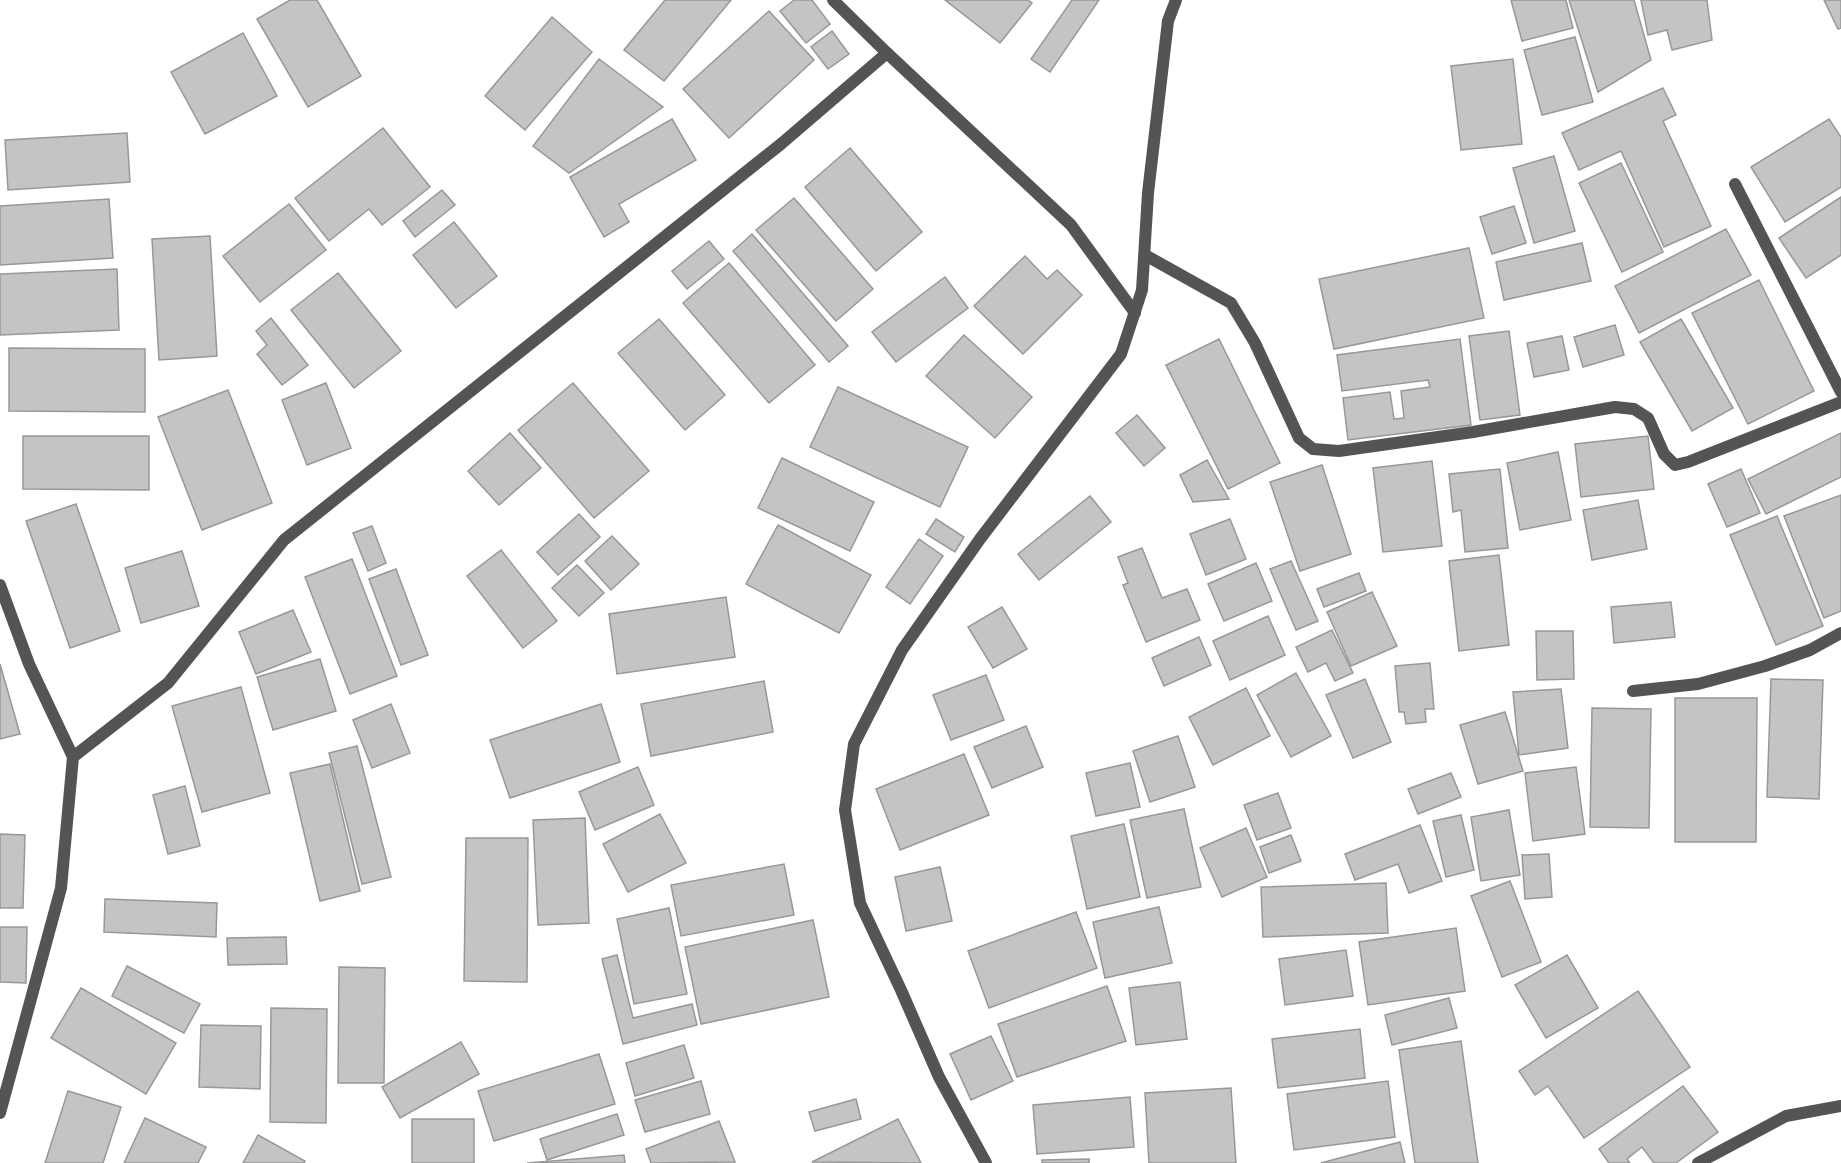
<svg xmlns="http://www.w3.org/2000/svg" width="1841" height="1163" font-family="Cabin,sans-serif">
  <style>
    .building { fill: #c4c4c4; stroke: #989898; stroke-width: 1.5 }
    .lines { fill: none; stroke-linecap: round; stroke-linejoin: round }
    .minor { stroke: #545454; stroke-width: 12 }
  </style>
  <rect width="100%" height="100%" fill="#fff"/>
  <g class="building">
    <polygon points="290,0 317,0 361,76 308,107 257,19"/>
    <polygon points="665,0 731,0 664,81 624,50"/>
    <polygon points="794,0 812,0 830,24 806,43 780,11"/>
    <polygon points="945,0 1028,0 1032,3 1000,43"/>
    <polygon points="1072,0 1099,0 1050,72 1031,59"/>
    <polygon points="1511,0 1566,0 1573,28 1522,41"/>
    <polygon points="1569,0 1634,0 1651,60 1598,92"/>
    <polygon points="1641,0 1707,0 1712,40 1672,50 1667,30 1648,35"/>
    <polygon points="1824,0 1841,0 1841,28 1838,29"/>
    <polygon points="769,11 814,60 729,138 683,89"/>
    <polygon points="552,17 592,52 525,130 485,96"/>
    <polygon points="832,31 849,54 828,69 811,47"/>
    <polygon points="243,33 277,96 205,134 171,72"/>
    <polygon points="1575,37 1593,102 1542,115 1524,50"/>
    <polygon points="599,59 663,107 569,173 533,146"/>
    <polygon points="1513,59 1522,144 1461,150 1451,66"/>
    <polygon points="1663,88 1676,115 1663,121 1711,226 1664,247 1621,151 1579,170 1562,133"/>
    <polygon points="672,119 696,160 619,204 629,222 604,237 570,177"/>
    <polygon points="1829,119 1841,137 1841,187 1785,222 1751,167"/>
    <polygon points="383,128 430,187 382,225 369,209 329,241 295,198"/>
    <polygon points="127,133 130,182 8,190 5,140"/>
    <polygon points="850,148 922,232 876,271 805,187"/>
    <polygon points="1554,156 1575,231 1534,243 1513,168"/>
    <polygon points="1621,163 1663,252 1622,272 1579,183"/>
    <polygon points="442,190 455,205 415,237 403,221"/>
    <polygon points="1841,197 1841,255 1806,278 1779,238"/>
    <polygon points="794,198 873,289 836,321 756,230"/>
    <polygon points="109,199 113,258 0,265 0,206"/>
    <polygon points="289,204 326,250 260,302 223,256"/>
    <polygon points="1514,206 1526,243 1492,254 1480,217"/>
    <polygon points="454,222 497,276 456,308 413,255"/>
    <polygon points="1726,229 1751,275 1639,333 1615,286"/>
    <polygon points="752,234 848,346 829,362 733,251"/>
    <polygon points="210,236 217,356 159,360 152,239"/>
    <polygon points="709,241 724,259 687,289 672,271"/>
    <polygon points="1582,243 1591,281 1504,300 1496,262"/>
    <polygon points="1469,248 1484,318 1334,349 1319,279"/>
    <polygon points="1025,256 1047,279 1057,270 1082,295 1023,354 974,306"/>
    <polygon points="729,263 815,365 769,403 683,303"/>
    <polygon points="117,269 119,330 0,335 0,274"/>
    <polygon points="338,273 401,351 354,388 291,310"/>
    <polygon points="945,277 968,308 896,362 872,332"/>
    <polygon points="1759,280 1814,391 1748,424 1692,313"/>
    <polygon points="271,318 308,365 282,385 257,354 267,345 256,331"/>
    <polygon points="659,319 725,395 685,430 618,353"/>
    <polygon points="1681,319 1733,408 1692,431 1640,342"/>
    <polygon points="1615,325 1624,355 1583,367 1574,337"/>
    <polygon points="1509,331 1520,415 1480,420 1469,336"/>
    <polygon points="964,335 1032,397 995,438 926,376"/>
    <polygon points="1562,336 1569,370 1534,377 1527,343"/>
    <polygon points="1219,339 1280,463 1228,489 1166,365"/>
    <polygon points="1460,339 1471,425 1348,440 1343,398 1390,392 1394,419 1404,418 1401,391 1430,387 1428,380 1342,391 1337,355"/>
    <polygon points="9,348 145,349 145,412 9,411"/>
    <polygon points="326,383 351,448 307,465 282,400"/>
    <polygon points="573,383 649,471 594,518 518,430"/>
    <polygon points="838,387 968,447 940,507 810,447"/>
    <polygon points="228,390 272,503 202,530 158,417"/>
    <polygon points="1137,415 1165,448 1144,466 1116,433"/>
    <polygon points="510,433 541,468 499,505 468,471"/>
    <polygon points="1841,433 1841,477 1766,514 1748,479"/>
    <polygon points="23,436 149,436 149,490 23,489"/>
    <polygon points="1648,436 1654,489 1581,497 1575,444"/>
    <polygon points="1558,452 1571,520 1520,530 1507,463"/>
    <polygon points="782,458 874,502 850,551 758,508"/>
    <polygon points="1207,460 1229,499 1193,502 1180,475"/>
    <polygon points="1432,461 1442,546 1383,552 1373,468"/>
    <polygon points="1322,465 1351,554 1300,571 1270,482"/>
    <polygon points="1500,469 1508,548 1465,552 1461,510 1453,512 1449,474"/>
    <polygon points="1741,469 1760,513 1727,527 1708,484"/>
    <polygon points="1841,495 1841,611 1824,618 1784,516"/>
    <polygon points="1090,496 1111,522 1039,580 1018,554"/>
    <polygon points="1638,500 1647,549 1592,560 1583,510"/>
    <polygon points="76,504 120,631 70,648 26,521"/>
    <polygon points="579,514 600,537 558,575 537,552"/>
    <polygon points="1777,516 1823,626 1776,645 1730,535"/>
    <polygon points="936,519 964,537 955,552 926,534"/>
    <polygon points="1230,519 1246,559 1206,575 1190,534"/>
    <polygon points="778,525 871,575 839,633 746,584"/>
    <polygon points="372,526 386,563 368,571 353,533"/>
    <polygon points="612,536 639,564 611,590 585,561"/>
    <polygon points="919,539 943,556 910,604 886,587"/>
    <polygon points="1142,548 1162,598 1187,589 1200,620 1146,642 1123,585 1128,583 1118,557"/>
    <polygon points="501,550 557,621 523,648 467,576"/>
    <polygon points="182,551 199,606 141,623 125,568"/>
    <polygon points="1499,555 1509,645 1459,651 1449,561"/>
    <polygon points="352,559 397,676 350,694 305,577"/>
    <polygon points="1291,561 1318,621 1296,630 1270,569"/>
    <polygon points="1256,563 1272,601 1224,621 1208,584"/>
    <polygon points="577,565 604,593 579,616 552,588"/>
    <polygon points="396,569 428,655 401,665 369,579"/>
    <polygon points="1359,573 1366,591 1324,607 1317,589"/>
    <polygon points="1372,592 1397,646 1351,666 1327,612"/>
    <polygon points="726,597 735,657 617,674 609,614"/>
    <polygon points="1671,602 1675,637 1614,643 1611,607"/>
    <polygon points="1002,607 1027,649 993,668 968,627"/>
    <polygon points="293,610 311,652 256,674 239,632"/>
    <polygon points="1268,616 1285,655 1230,680 1213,641"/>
    <polygon points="1332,630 1353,673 1335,681 1326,663 1308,672 1296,647"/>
    <polygon points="1536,631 1573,631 1574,679 1537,680"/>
    <polygon points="1199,637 1211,665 1164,686 1152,658"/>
    <polygon points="320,659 336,711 273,730 257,677"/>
    <polygon points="1430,663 1434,709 1425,709 1426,722 1406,724 1404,712 1399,712 1395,666"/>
    <polygon points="0,664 20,734 0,739"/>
    <polygon points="1296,673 1331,736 1291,757 1257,695"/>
    <polygon points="986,675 1004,720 951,740 933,695"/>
    <polygon points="1365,679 1391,742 1353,758 1326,695"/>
    <polygon points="1771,679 1823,680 1819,799 1767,797"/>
    <polygon points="764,681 773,732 651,756 641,704"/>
    <polygon points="241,687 270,793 202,812 172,706"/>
    <polygon points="1246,688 1270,736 1213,765 1189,717"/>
    <polygon points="1561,689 1568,748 1519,755 1513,692"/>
    <polygon points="1675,698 1757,698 1756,842 1675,842"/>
    <polygon points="391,704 410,753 372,768 353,720"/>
    <polygon points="601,704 620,762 510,798 490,740"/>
    <polygon points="1592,708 1651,709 1649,828 1590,827"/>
    <polygon points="1505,712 1523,771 1478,784 1460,725"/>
    <polygon points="1026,726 1043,767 992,788 974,747"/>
    <polygon points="1178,736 1195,787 1150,802 1133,751"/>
    <polygon points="357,746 391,877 362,884 329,753"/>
    <polygon points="964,754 989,815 900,850 876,789"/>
    <polygon points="1130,763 1140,807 1096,816 1086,773"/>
    <polygon points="330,764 360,891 320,901 290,773"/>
    <polygon points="638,767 654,805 595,830 579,792"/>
    <polygon points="1576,767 1585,834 1533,841 1525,773"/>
    <polygon points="1451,773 1461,797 1418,814 1408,789"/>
    <polygon points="185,786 200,846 168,854 153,795"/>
    <polygon points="1278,793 1291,828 1257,840 1244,805"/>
    <polygon points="1184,809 1201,887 1147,898 1130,820"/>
    <polygon points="1509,810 1520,875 1481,881 1471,817"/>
    <polygon points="660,814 686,863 628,892 603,844"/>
    <polygon points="1461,815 1474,870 1446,877 1433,821"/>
    <polygon points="585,818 589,923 538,925 533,820"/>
    <polygon points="1124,824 1140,897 1087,909 1071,836"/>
    <polygon points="1420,825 1442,881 1409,893 1398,864 1355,880 1345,854"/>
    <polygon points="1246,828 1267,877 1222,897 1200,848"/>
    <polygon points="0,834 25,835 23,908 0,908"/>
    <polygon points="1291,835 1301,861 1269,873 1260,847"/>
    <polygon points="466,838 528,838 527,982 464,981"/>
    <polygon points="1549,854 1552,897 1525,899 1522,855"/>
    <polygon points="784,864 794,915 681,936 671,885"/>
    <polygon points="940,867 952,921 906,931 895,877"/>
    <polygon points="1510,881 1541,962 1502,977 1471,896"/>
    <polygon points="1386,883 1388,933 1263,937 1261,887"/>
    <polygon points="105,899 217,903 216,937 104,932"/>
    <polygon points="1159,907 1172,963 1105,978 1093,922"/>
    <polygon points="669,908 687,994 634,1004 617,919"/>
    <polygon points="1076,912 1097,968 989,1008 968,951"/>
    <polygon points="813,920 829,997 701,1024 685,947"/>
    <polygon points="0,927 27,927 26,983 0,982"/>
    <polygon points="1456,928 1465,991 1368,1005 1359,942"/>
    <polygon points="286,937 287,964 228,965 227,938"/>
    <polygon points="1346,950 1353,996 1285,1005 1279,959"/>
    <polygon points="617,955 633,1018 692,1004 697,1025 623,1044 602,959"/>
    <polygon points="1567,955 1598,1008 1546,1038 1515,985"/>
    <polygon points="127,966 200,1004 184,1033 112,996"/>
    <polygon points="339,967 385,968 384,1083 338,1083"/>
    <polygon points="1180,982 1187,1039 1136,1045 1129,988"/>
    <polygon points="1107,986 1126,1041 1017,1077 998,1024"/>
    <polygon points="81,988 176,1043 146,1094 51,1038"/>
    <polygon points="1638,991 1690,1067 1584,1138 1548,1086 1535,1095 1519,1071"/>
    <polygon points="1449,998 1457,1028 1392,1045 1385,1015"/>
    <polygon points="271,1008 327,1009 326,1123 270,1122"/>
    <polygon points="201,1025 261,1026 260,1089 199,1087"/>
    <polygon points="1360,1029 1365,1078 1278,1088 1272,1039"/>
    <polygon points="991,1036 1013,1081 971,1100 950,1054"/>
    <polygon points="1461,1041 1478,1163 1415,1163 1399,1050"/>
    <polygon points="461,1042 479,1074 400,1118 382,1087"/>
    <polygon points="684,1045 694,1078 635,1096 626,1063"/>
    <polygon points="599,1054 615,1104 494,1141 478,1091"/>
    <polygon points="701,1081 710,1114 645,1132 635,1100"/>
    <polygon points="1388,1081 1395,1137 1294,1150 1287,1094"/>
    <polygon points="1683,1086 1718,1132 1676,1163 1654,1163 1642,1147 1627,1159 1630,1163 1609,1163 1599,1149"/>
    <polygon points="1231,1088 1236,1163 1149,1163 1145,1093"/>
    <polygon points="68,1091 121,1107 103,1163 45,1163"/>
    <polygon points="1130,1097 1134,1147 1037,1154 1033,1105"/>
    <polygon points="856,1099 861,1119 815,1131 809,1112"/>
    <polygon points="617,1114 624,1135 547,1160 540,1139"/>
    <polygon points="145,1118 206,1147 198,1163 124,1163"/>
    <rect x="412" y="1119" width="62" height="44"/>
    <polygon points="898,1119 921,1163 812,1162"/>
    <polygon points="719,1121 735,1162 651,1163 646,1149"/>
    <polygon points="258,1135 305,1161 304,1163 243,1163"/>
    <polygon points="1400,1142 1405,1163 1321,1163"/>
    <polygon points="624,1155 625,1163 527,1163"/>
    <polygon points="1089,1159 1089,1163 1042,1163 1042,1160"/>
  </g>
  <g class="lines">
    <g class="minor">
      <polyline points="833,0 887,53 1071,225 1135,313"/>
      <polyline points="1735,184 1841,392"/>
      <polyline points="1145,255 1231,303 1255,343 1299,438 1313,449 1339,451 1473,432 1615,407 1634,409 1648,418 1664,454 1675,465 1688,462 1841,402"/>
      <polyline points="0,585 29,664 73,757"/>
      <polyline points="1633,691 1698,684 1765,666 1810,650 1841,633"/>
      <polyline points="0,1113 61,888 73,757 168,683 284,540 781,144 887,53"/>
      <polyline points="986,1163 939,1077 901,990 860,903 845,810 854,744 902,650 980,539 1121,354 1142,290 1148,193 1168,21 1176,0"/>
      <polyline points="1698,1163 1786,1116 1841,1106"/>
    </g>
  </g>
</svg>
